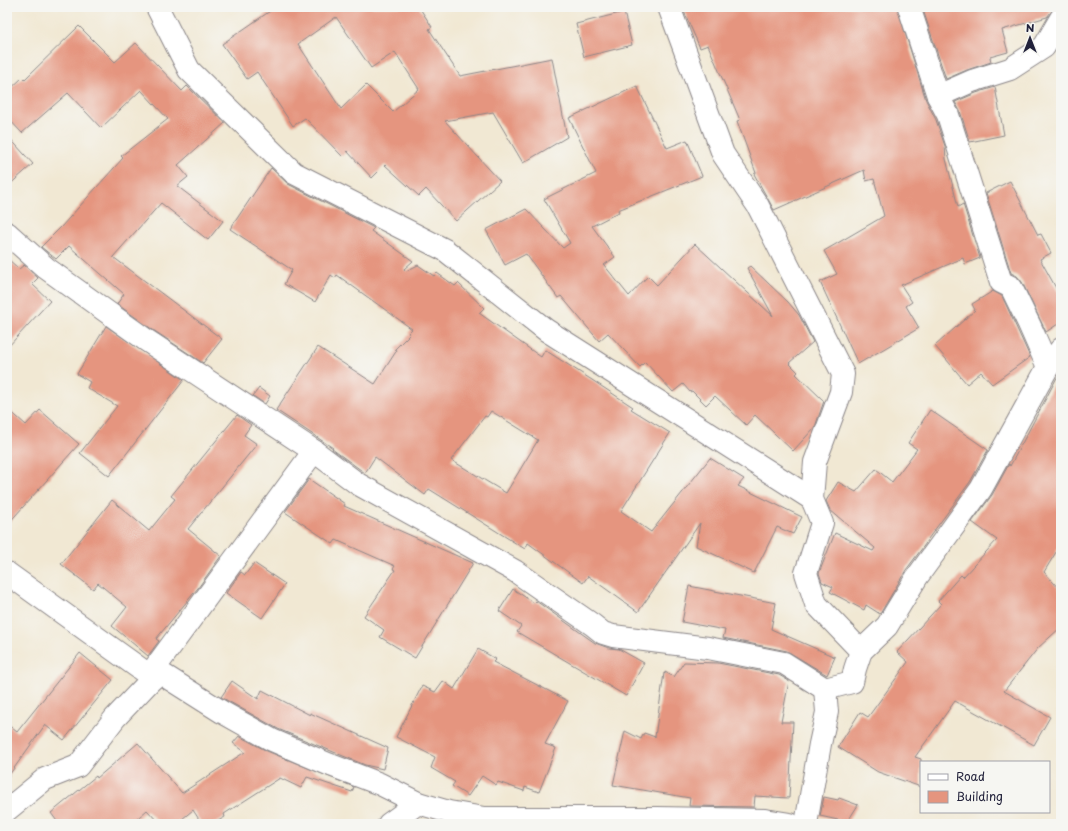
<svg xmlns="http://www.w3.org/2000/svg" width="1068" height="831" font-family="'Playpen Sans',sans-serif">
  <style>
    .building { fill: #e5957f; fill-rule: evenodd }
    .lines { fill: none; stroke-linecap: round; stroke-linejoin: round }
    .minor-casing { stroke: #8a8587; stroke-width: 24 }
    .minor { stroke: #fff; stroke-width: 22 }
  </style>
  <rect width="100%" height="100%" fill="#f6f6f2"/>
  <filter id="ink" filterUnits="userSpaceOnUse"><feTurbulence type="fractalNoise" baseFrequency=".025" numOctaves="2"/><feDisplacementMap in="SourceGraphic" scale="8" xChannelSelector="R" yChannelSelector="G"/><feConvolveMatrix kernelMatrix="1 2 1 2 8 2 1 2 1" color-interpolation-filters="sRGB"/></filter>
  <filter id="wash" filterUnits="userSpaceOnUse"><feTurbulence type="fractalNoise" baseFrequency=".012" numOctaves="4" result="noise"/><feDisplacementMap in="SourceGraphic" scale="16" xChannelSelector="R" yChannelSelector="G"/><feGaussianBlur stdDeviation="0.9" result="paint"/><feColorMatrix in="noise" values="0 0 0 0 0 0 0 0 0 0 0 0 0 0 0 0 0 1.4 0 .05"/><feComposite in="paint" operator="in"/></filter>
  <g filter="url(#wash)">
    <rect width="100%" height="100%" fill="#f1e8d3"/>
    <g id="blocks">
      <g class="building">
        <path d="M276,7H419L432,27L429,29L460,76L552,58L567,137L523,163L493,112L445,121L500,181L456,221L426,189L419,196L385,165L372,178L347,151L342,156L305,118L293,126L257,72L247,79L222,44ZM336,17L371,68L395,52L419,89L393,112L366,85L341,109L298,44Z"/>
        <polygon points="682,7 897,7 926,100 936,120 945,146 946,159 958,207 963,204 980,258 965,264 963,258 901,285 912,302 906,306 919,328 858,364 820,282 837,274 824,251 884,216 874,179 866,181 864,170 774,210 754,174 756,173 737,121 740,120 708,45 700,48"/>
        <polygon points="922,7 1055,7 1047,17 1002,30 1008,52 990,57 991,62 967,70 946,79"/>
        <polygon points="624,12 632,45 584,57 576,24"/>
        <polygon points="79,26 115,62 136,43 182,91 187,86 225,123 178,165 188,177 177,186 223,221 208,240 161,203 113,257 222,339 203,363 153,330 117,304 124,294 69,246 56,259 41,247 61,227 123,158 121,156 168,119 141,90 101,128 68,93 22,133 7,117 7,92 22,78 24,80"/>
        <polygon points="637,86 667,148 687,140 702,176 618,210 619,212 592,226 615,257 604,265 629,296 648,276 657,285 695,244 773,316 747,268 750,266 788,302 799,315 813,342 789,363 798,372 796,374 824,401 815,427 793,451 755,415 746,425 715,396 706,405 692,391 690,392 683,384 673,392 645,362 640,367 608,333 599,341 561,296 558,298 526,254 505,265 486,230 526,209 563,248 570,243 544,199 596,173 569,118"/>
        <polygon points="995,87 1004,135 970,142 960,111 955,102 976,93"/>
        <polygon points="7,135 33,164 7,187"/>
        <path d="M271,168L288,184L374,228L371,231L413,261L404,269L406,271L418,265L434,276L437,273L455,286L458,283L484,308L479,313L541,357L545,350L592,380L633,407L631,409L670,433L621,511L651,532L710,458L744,479L738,486L802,517L793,534L777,527L754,573L696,546L700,523L638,612L588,576L583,583L528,543L525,549L429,489L425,495L375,457L365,473L332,449L333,448L276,410L318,347L375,384L397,350L395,349L410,334L408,333L412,329L337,275L335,278L331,275L315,302L284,284L292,270L230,229ZM491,411L538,440L506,493L451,460L485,416L487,417Z"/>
        <polygon points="1010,181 1038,235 1041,234 1051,253 1040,259 1061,297 1061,322 1046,332 1022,282 1017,276 1011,273 986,193"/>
        <polygon points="7,258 19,269 24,265 38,278 32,284 50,301 7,348"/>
        <polygon points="993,291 1002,296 1030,357 992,384 981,372 967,384 935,346 975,310 972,304"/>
        <polygon points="106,326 184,380 109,476 80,453 117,406 87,388 90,382 77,374"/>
        <polygon points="1061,370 1061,544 1044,572 1061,591 1061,627 1038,648 1004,691 1050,717 1034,745 955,701 915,757 921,759 921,787 878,772 838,747 860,712 868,717 908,662 897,652 941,604 938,601 961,575 963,577 997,540 972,522 992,495 1009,464 1010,466"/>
        <polygon points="259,388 270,396 265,404 253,396"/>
        <polygon points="7,408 26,425 40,410 79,444 7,525"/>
        <polygon points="930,410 988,450 970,482 925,543 926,543 906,570 880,614 866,605 864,610 830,592 833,587 822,582 819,573 835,533 873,551 875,548 830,510 826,501 838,482 856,492 876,469 892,482 917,449 908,443"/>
        <polygon points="237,415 251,425 244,435 257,444 188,529 221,556 198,588 156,639 159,641 148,656 112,626 127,607 98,583 93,589 61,564 112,500 149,531 175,499 171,496"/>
        <polygon points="309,479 345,504 344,506 473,563 415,658 380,637 384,630 364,616 395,570 393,569 395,566 336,540 333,544 285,512"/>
        <polygon points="254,563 285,584 262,618 226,593 241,572 245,575"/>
        <polygon points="689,586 776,603 771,629 835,657 827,675 787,651 723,638 725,630 682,622"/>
        <polygon points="513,589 534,603 536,601 595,643 609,648 619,649 644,663 626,696 517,632 521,626 499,611"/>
        <polygon points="478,649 496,659 493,662 568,701 545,744 556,748 539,792 525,787 524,791 498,782 496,785 482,776 468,796 452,786 455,782 431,768 435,757 396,737 422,686 435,692 443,681 454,689"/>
        <polygon points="80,653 113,680 64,740 45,725 7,778 7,724 17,732"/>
        <polygon points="684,662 718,663 779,675 789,681 781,722 793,722 789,798 755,796 754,807 689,806 690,798 613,785 625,731 641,739 644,733 655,737 664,673 665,674 665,672 674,677"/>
        <polygon points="232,681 258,699 262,690 310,715 310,713 388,748 383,769 365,765 278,729 228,701 221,697"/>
        <polygon points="239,736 267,751 354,787 352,792 307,777 301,788 280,778 224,814 225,817 213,824 202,824 193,810 176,824 160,824 147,810 131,824 59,824 51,813 96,776 97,778 138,743 182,793 245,752 233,743"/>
        <polygon points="824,797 838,800 839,798 858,805 846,824 838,820 820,816"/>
      </g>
    </g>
  </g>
  <g filter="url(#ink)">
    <use href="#blocks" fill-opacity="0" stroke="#8a8587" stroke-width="1"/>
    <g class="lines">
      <defs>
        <g id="minor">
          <polyline points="157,7 189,70 294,173 445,250 546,330 812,499"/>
          <polyline points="909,7 938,96 948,115 1001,282 1011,287 1029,324 1048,367"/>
          <polyline points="938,96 972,81 1010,69 1044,47 1061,18"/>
          <polyline points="7,233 46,268 146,340 314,451 358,484 515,571 593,625 603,633 613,636 708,648 784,663 825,689 852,682 855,669 861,651 816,604 806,573 822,523 812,499 815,462 841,392 843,374 758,206 723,154 669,7"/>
          <polyline points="7,573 153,678 154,669 222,712 272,740 328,764 380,784 418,803"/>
          <polyline points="861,651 887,626 917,577 981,489 1048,367 1061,349"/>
          <polyline points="154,669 314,451"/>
          <polyline points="7,810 45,779 78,766 115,718 153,678"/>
          <polyline points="389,824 418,803 449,812 484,818 658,818 765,820 790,824"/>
          <polyline points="806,824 820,744 827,712 825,689"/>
        </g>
      </defs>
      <use href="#minor" class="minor-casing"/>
      <use href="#minor" class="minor"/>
    </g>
  </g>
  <rect width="1068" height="831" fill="none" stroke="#f6f6f2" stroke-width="24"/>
  <rect x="920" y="761" width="130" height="52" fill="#f6f6f2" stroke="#a1a1a9"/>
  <rect x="928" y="774" width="20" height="6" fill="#ffffff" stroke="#a1a1a9"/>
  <text x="956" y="781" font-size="12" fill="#22223b">Road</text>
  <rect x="928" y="791" width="20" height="12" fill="#e5957f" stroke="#a1a1a9"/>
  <text x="956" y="801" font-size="12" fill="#22223b">Building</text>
  <g transform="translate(1030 38)" stroke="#f6f6f2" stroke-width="3" paint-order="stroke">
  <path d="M0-3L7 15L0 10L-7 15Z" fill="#22223b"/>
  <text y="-6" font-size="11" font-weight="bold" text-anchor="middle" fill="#22223b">N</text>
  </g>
</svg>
